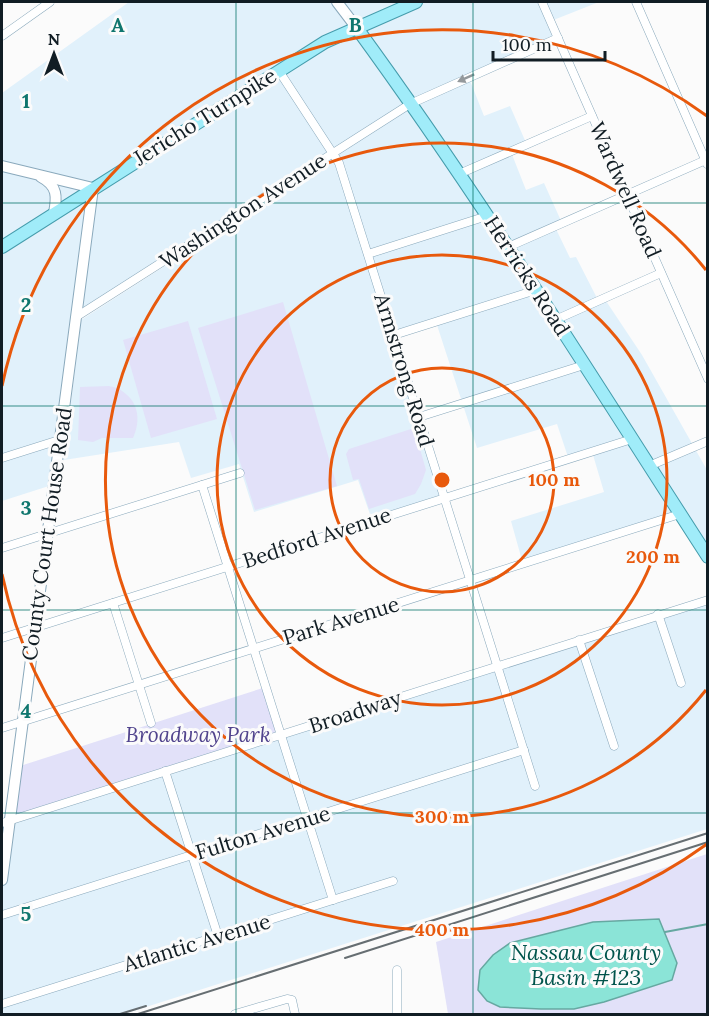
<svg xmlns="http://www.w3.org/2000/svg" width="709" height="1016" font-family="Lora,serif">
  <style>
    .built { fill: #e1f1fb }
    .green { fill: #e2e1f9 }
    .water { fill: #8be4d7; stroke: #66a8a1; stroke-width: 1.5 }
    .lines { fill: none; stroke-linecap: round; stroke-linejoin: round }
    .stream { stroke: #66a8a1; stroke-width: 2 }
    .minor-casing { stroke: #8aa9bc; stroke-width: 9 }
    .secondary-casing { stroke: #8aa9bc; stroke-width: 12 }
    .primary-casing { stroke: #459cac; stroke-width: 14 }
    .minor { stroke: #fff; stroke-width: 8 }
    .secondary { stroke: #fff; stroke-width: 10 }
    .primary { stroke: #a0ecf9; stroke-width: 12 }
    .rail { stroke: #666e72; stroke-width: 2 }
    .oneway { fill: #94999c }
    .grid { fill: none; stroke: #0f766e; stroke-width: 1.5; stroke-opacity: 0.55 }
    .ring { fill: none; stroke: #e8590c; stroke-width: 3 }
    .labels { text-anchor: middle; stroke-width: 6; stroke-linejoin: round; paint-order: stroke }
    .street-label { font-size: 21px; fill: #111d24; stroke: #fbfbfb }
    .park-label { font-size: 21px; font-style: italic; fill: #50438d; stroke: #fbfbfb }
    .water-label { font-size: 22px; font-style: italic; fill: #01544c; stroke: #fbfbfb }
    .grid-label { font-size: 20px; text-anchor: middle; font-weight: bold; fill: #0f766e; stroke: #fbfbfb; stroke-width: 6; stroke-linejoin: round; paint-order: stroke }
    .centre { fill: #e8590c; stroke: #fbfbfb; stroke-width: 3 }
    .ring-label { font-size: 18px; text-anchor: middle; font-weight: bold; fill: #e8590c; stroke: #fbfbfb; stroke-width: 6; stroke-linejoin: round; paint-order: stroke }
  </style>
  <rect width="100%" height="100%" fill="#fbfbfb"/>
  <g class="built">
    <polygon points="129,2 599,2 551,21 558,38 469,78 484,116 510,106 527,145 511,152 526,190 544,183 562,223 555,227 570,258 576,257 598,300 604,298 642,355 707,470 707,557 680,514 523,564 511,521 604,492 593,455 589,453 570,463 557,424 477,448 436,322 394,335 443,498 372,520 358,480 254,512 239,464 191,478 179,442 64,460 81,320 334,157 333,154 76,317 52,485 2,501 2,93"/>
    <polygon points="707,600 707,829 124,1014 2,1014 2,823"/>
  </g>
  <g class="green">
    <polygon points="283,302 337,486 255,510 198,328"/>
    <polygon points="188,321 217,419 151,438 123,340"/>
    <path d="M109,386C113,387 119,388 122,391C139,402 141,421 133,438H102L93,442L78,440L80,387Z"/>
    <polygon points="414,428 426,470 421,484 415,494 369,509 359,479 353,480 346,454 349,449"/>
    <polygon points="266,687 281,735 10,820 17,767"/>
    <polygon points="707,854 707,1014 448,1014 436,942"/>
  </g>
  <polygon class="water" points="659,919 677,963 672,980 604,1002 574,1009 541,1009 500,1007 487,1001 478,990 480,970 493,955 510,943 593,922"/>
  <g class="lines">
    <polyline class="stream" points="665,932 708,924"/>
    <defs>
      <g id="minor">
        <polyline points="542,2 708,379"/>
        <polyline points="636,2 707,164"/>
        <polyline points="2,36 50,2"/>
        <polyline points="279,71 339,163 535,786"/>
        <polyline points="459,174 592,116"/>
        <polyline points="508,247 708,159"/>
        <polyline points="368,254 487,216"/>
        <polyline points="76,317 410,104 558,38"/>
        <polyline points="555,320 661,273"/>
        <polyline points="394,335 536,290"/>
        <polyline points="419,417 584,365"/>
        <polyline points="2,458 59,440"/>
        <polyline points="649,466 708,441"/>
        <polyline points="202,485 333,900"/>
        <polyline points="2,548 240,473"/>
        <polyline points="113,603 151,723"/>
        <polyline points="658,614 681,683"/>
        <polyline points="2,638 632,439"/>
        <polyline points="579,640 614,746"/>
        <polyline points="2,728 680,514"/>
        <polyline points="165,771 218,936"/>
        <polyline points="2,823 708,600"/>
        <polyline points="2,915 524,750"/>
        <polyline points="2,1004 393,881"/>
        <polyline points="235,1014 287,999 292,1000 295,1014"/>
        <polyline points="397,1014 397,970"/>
      </g>
      <g id="secondary">
        <polyline points="337,2 356,27"/>
        <polyline points="2,166 93,188 2,880"/>
        <path d="M41,177C58,186 57,197 54,213"/>
      </g>
      <g id="primary">
        <path d="M356,27C481,198 593,379 708,557"/>
        <polyline points="2,247 325,42 416,2"/>
      </g>
    </defs>
    <use href="#minor" class="minor-casing"/>
    <use href="#secondary" class="secondary-casing"/>
    <use href="#primary" class="primary-casing"/>
    <use href="#minor" class="minor"/>
    <use href="#secondary" class="secondary"/>
    <use href="#primary" class="primary"/>
    <g class="rail">
      <polyline points="345,958 708,842"/>
      <polyline points="120,1014 146,1006"/>
      <polyline points="138,1014 708,833"/>
    </g>
  </g>
  <defs><path id="oneway-solid" d="M-6-.8H1V-3.2L6.5 0L1 3.2V.8H-6Z" transform="scale(1.5)"/></defs>
  <use class="oneway" href="#oneway-solid" transform="translate(466 78) rotate(156)"/>
  <path class="grid" d="M236,2V1014M473,2V1014M2,203H708M2,406H708M2,610H708M2,813H708"/>
  <g class="ring">
    <circle cx="442" cy="480" r="112"/>
    <circle cx="442" cy="480" r="225"/>
    <path d="M706 690A337 337 0 1 1 706 270"/>
    <path d="M707 844A450 450 0 0 1 2 574M2 386A450 450 0 0 1 707 116"/>
  </g>
  <g class="labels">
    <g class="street-label">
      <text transform="translate(205 117) rotate(-32)" y="7">Jericho Turnpike</text>
      <text transform="translate(625 190) rotate(66)" y="7">Wardwell Road</text>
      <text transform="translate(243 211) rotate(-33)" y="7">Washington Avenue</text>
      <text transform="translate(527 276) rotate(57)" y="7">Herricks Road</text>
      <text transform="translate(404 370) rotate(73)" y="7">Armstrong Road</text>
      <text transform="translate(47 534) rotate(-82)" y="7">County Court House Road</text>
      <text transform="translate(317 538) rotate(-18)" y="7">Bedford Avenue</text>
      <text transform="translate(341 621) rotate(-17)" y="7">Park Avenue</text>
      <text transform="translate(355 712) rotate(-18)" y="7">Broadway</text>
      <text transform="translate(263 833) rotate(-17)" y="7">Fulton Avenue</text>
      <text transform="translate(197 943) rotate(-17)" y="7">Atlantic Avenue</text>
    </g>
    <g class="park-label">
      <text x="198" y="742">Broadway Park</text>
    </g>
    <g class="water-label">
      <text x="586" y="960">Nassau County<tspan x="586" dy="25">Basin #123</tspan></text>
    </g>
  </g>
  <g class="grid-label">
    <text x="118" y="32">A</text>
    <text x="355" y="32">B</text>
    <text x="26" y="108">1</text>
    <text x="26" y="312">2</text>
    <text x="26" y="515">3</text>
    <text x="26" y="718">4</text>
    <text x="26" y="921">5</text>
  </g>
  <circle cx="442" cy="480" r="9" class="centre"/>
  <g class="ring-label">
    <text x="554" y="486">100 m</text>
    <text x="653" y="563">200 m</text>
    <text x="442" y="823">300 m</text>
    <text x="442" y="936">400 m</text>
  </g>
  <rect width="709" height="1016" fill="none" stroke="#111d24" stroke-width="6"/>
  <g transform="translate(54 54)" stroke="#fbfbfb" stroke-width="4.5" paint-order="stroke">
  <path d="M0-4.5L10 22L0 15L-10 22Z" fill="#111d24"/>
  <text y="-9" font-size="16" font-weight="bold" text-anchor="middle" fill="#111d24">N</text>
  </g>
  <path d="M493 51v9h112v-9" fill="none" stroke="#111d24" stroke-width="3"/>
  <text x="502" y="51" font-size="18" fill="#111d24" stroke="#fbfbfb" stroke-width="4.5" paint-order="stroke">100 m</text>
</svg>
